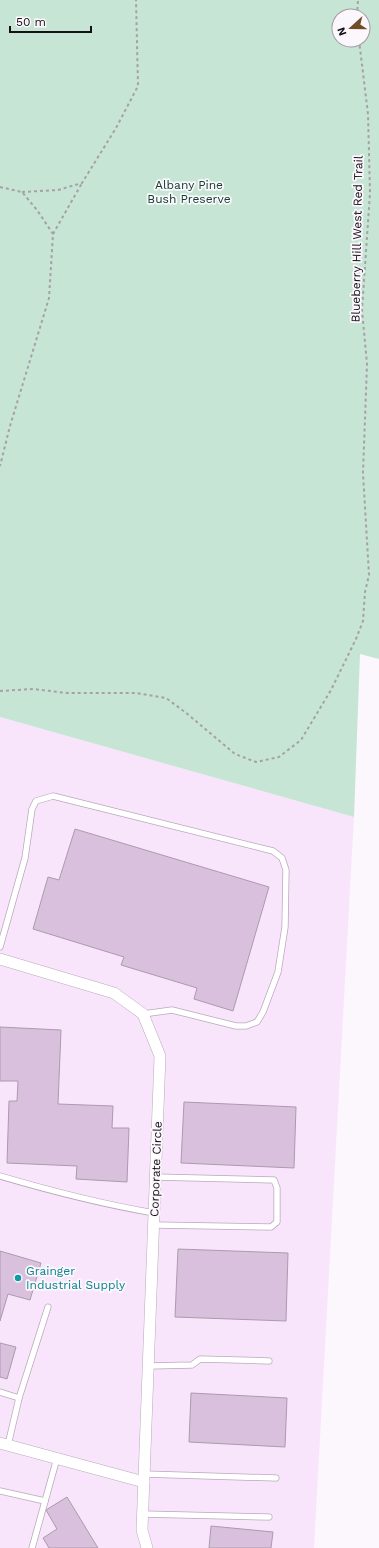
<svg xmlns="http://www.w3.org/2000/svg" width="379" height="1548" font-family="'Work Sans',sans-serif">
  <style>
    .built { fill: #f9e5fb }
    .green { fill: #c6e5d5; fill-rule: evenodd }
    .building { fill: #d9c0dd; stroke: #a99cab }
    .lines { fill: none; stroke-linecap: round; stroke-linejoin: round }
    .service-casing { stroke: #b7aab9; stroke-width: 7 }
    .minor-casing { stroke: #b7aab9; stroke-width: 12 }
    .path { stroke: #a6a1a7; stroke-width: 2; stroke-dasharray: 3 3; stroke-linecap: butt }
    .service { stroke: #fff; stroke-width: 5.5 }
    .minor { stroke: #fff; stroke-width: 11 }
    .culture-dot { fill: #0f9aa8; stroke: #fcf7fd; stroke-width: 1.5 }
    .labels { text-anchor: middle; stroke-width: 3.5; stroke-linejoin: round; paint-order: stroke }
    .park-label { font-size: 12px; fill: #0e412e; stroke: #fcf7fd }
    .street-label { font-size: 12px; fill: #151016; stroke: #fcf7fd }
    .culture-label { font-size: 12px; fill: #0d838f; stroke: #fcf7fd; text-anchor: start }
  </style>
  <rect width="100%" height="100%" fill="#fcf7fd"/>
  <polygon class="built" points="0,717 354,817 314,1548 0,1548"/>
  <path class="green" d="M0,0H379V659L360,654L354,817L0,717ZM339,16H363V40H339Z"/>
  <g class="building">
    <polygon points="75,829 269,887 233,1011 194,999 197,988 121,965 124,957 33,929 48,877 59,880"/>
    <polygon points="0,1027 61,1030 58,1104 113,1106 112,1128 129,1128 127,1182 76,1179 77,1166 7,1163 9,1101 17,1101 18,1081 0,1081"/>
    <polygon points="184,1102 296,1107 294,1168 181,1163"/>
    <polygon points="178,1249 288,1253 286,1321 175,1317"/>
    <polygon points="0,1251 41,1263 30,1300 8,1294 0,1321"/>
    <polygon points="0,1343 16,1347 7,1379 0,1377"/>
    <polygon points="191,1393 287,1398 285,1447 189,1442"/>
    <polygon points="67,1497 98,1548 49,1548 43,1538 57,1529 46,1510"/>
    <polygon points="211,1526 273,1532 271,1548 209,1548"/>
  </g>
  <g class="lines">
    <defs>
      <g id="service">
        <polyline points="0,947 25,858 32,809 36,801 53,796 273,851 282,858 286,870 285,927 278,972 263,1012 257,1022 246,1026 236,1026 172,1010 143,1014"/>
        <path d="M0,1176C51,1191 102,1204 154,1213"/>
        <polyline points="154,1225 271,1227 277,1222 277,1188 274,1180 155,1177"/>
        <polyline points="149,1366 192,1365 200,1359 269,1361"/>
        <polyline points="0,1392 19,1398 8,1445"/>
        <polyline points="19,1398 48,1307"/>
        <polyline points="144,1474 276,1478"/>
        <polyline points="0,1491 45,1501"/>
        <polyline points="143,1514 269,1517"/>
        <polyline points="32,1548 57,1458"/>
      </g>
      <g id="minor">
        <polyline points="0,959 114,993 143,1014 160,1056 142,1530 147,1548"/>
        <polyline points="0,1443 144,1482"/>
      </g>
    </defs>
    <use href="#service" class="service-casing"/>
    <use href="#minor" class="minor-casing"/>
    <g class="path">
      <polyline points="357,16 358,0"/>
      <polyline points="0,187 22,192 37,210 53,234 49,298 10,426 0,466"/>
      <polyline points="22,192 58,190 82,183 116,128 138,86 136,0"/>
      <polyline points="53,234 82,183"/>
      <polyline points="0,691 33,689 67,693 136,693 166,698 185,712 235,754 256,762 279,757 301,740 331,690 356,639 363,621 365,592 369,575 363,473 367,364 362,310 370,193 368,114 359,40"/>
    </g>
    <use href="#service" class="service"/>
    <use href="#minor" class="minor"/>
  </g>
  <circle class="culture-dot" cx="18" cy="1278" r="4"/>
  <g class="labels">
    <g class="park-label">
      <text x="189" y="189">Albany Pine<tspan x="189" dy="14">Bush Preserve</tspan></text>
    </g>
    <g class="street-label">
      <text transform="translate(357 239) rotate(-89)" y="4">Blueberry Hill West Red Trail</text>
      <text transform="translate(156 1169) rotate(-88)" y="4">Corporate Circle</text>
    </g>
    <g class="culture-label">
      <text x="26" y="1275">Grainger<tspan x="26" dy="14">Industrial Supply</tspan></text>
    </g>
  </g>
  <g transform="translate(351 28) rotate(249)"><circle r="19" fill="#fcf7fd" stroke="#a09ba1"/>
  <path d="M0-3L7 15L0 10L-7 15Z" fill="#704d26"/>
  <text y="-6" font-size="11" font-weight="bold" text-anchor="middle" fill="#151016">N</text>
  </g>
  <path d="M10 26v6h81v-6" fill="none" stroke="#151016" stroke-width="2"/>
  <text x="16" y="26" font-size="12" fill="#151016" stroke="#fcf7fd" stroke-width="3" paint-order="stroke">50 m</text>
</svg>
